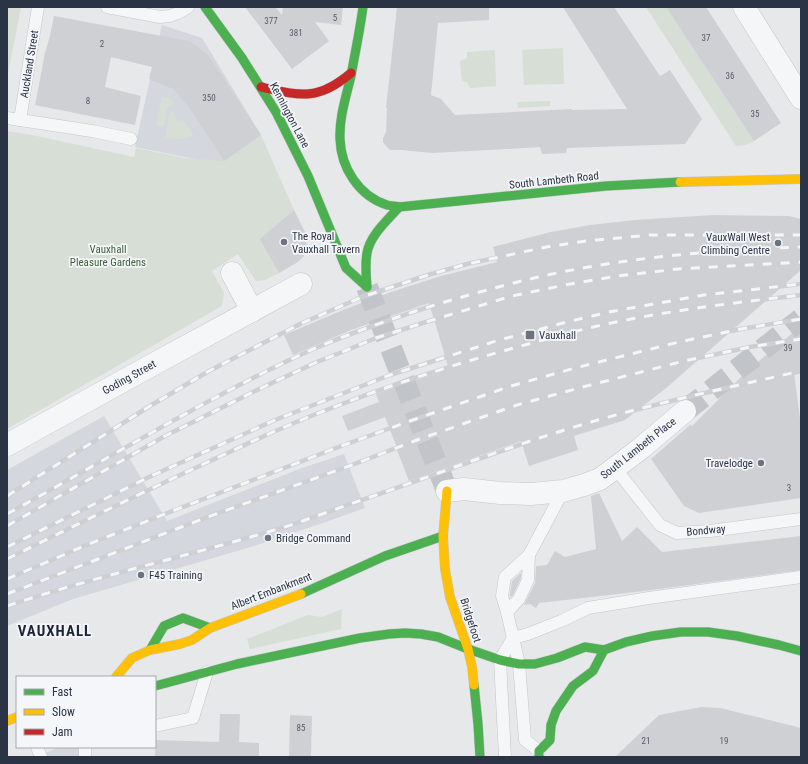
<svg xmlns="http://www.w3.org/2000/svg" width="808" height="764" font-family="'Roboto Condensed',sans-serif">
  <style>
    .built { fill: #d4d7dd }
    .green { fill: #d6ded6 }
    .building { fill: #ced0d3 }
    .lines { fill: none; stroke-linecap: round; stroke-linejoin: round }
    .street-tunnel { stroke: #c1c4c9; stroke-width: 22; stroke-dasharray: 22 11; stroke-linecap: butt }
    .highway-tunnel { stroke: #c1c4c9; stroke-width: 22; stroke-dasharray: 22 11; stroke-linecap: butt }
    .lane-casing { stroke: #c4c6c8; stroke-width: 13 }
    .street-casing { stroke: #c4c6c8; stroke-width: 23 }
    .fast-casing { stroke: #c2c5c8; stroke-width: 10 }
    .slow-casing { stroke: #c2c5c8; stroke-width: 10 }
    .jam-casing { stroke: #c2c5c8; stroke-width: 10 }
    .lane { stroke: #f5f6f7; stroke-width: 12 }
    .street { stroke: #f5f6f7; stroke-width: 22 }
    .fast { stroke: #4caf50; stroke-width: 9 }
    .slow { stroke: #ffc107; stroke-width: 9 }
    .jam { stroke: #c62828; stroke-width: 9 }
    .rail-casing { stroke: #cecfd2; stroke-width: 4.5 }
    .rail { stroke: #f4f6f9; stroke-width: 3; stroke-dasharray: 9; stroke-linecap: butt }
    .poi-dot { fill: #6c737f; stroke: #f4f6f9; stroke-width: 1.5 }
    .labels { text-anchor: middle; stroke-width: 3.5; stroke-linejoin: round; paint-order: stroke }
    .number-label { font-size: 9px; fill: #545c69 }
    .street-label { font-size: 11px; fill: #2b3445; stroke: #f4f6f9 }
    .poi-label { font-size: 11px; fill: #2b3445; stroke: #f4f6f9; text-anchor: start }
    .park-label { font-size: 11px; fill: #3f6138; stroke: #f4f6f9 }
    .district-label { font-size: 15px; font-weight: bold; letter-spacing: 1px; fill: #1d2536; stroke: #f4f6f9 }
  </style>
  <rect width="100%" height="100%" fill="#e6e8ea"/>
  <g class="built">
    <polygon points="162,25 202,38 261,135 225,165 135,147"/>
    <polygon points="104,416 167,521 302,468 344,454 365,508 323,523 254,546 73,599 7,626 7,470"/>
    <polygon points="60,747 80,747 80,757 35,757"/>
  </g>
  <g class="green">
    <polygon points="7,7 21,7 7,79"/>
    <polygon points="646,7 666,7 754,141 746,145 736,146"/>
    <polygon points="563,48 564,84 524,85 522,50"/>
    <polygon points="495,50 496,86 470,88 467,82 462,81 460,61 467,58 467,52"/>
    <polygon points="162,96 171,98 174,104 167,108 164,126 156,125"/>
    <polygon points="550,101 550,106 518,108 517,102"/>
    <path d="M172,111L178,122L183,119L194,136C183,141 177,139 165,138L169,114Z"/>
    <polygon points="7,131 32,135 134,157 136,148 185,158 224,161 261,135 294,210 261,239 279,273 265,280 256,281 238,254 212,271 224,293 222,306 7,429"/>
    <polygon points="342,609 341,629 250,649 247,639 308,615 322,617"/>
  </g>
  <g class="building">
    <polygon points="245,7 275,7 282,15 283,7 343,7 341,25 315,22 329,41 292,69"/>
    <polygon points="397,7 489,7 489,20 438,23 431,95 441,99 455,115 572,109 572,110 627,109 563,7 614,7 660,76 670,70 702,119 685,144 567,148 566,153 542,154 540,147 489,150 432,153 401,150 390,150 385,145 383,142 383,138 386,132 387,108 386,108"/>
    <polygon points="666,7 706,7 781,123 754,141"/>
    <polygon points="54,16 189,41 199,48 209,56 261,135 224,161 189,107 173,89 149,79 152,67 111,57 105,87 141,96 135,125 35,105 45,53 50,36"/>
    <polygon points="294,210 305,232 307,245 304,256 298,262 279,273 260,239"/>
    <polygon points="713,215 789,216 801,219 801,270 665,389 625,420 574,436 578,450 529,466 521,441 409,481 397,450 398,450 385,417 348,431 342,416 379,402 376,394 449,369 429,303 351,330 293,355 284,335 343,310 388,293 441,276 497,262 493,247 551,232 590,225 635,220"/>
    <polygon points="801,326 801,371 794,373 801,426 801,498 699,513 684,506 651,459 690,425 692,426 748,370"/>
    <polygon points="599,493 622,541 637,527 662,552 801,536 801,570 644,591 539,603 536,608 530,604 524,605 535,583 536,566 547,565 555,551 565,557 596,549 591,496"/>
    <polygon points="521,573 521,578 513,595 510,597 510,595 512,581"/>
    <polygon points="701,707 720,708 801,728 801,757 615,757 659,715"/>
    <polygon points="220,714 240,714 239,742 259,743 259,757 155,757 155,740 219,742"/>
    <polygon points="290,715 312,716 311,757 289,757"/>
  </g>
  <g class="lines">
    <polyline class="street-tunnel" points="685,411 801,319"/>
    <polyline class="highway-tunnel" points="367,287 447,491"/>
    <defs>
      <g id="lane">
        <polyline points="107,7 160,17 170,16 178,13 188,7"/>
        <polyline points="7,118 92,131 131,139"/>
        <polyline points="20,120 38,7"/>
        <polyline points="615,468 660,525 677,533 710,531 801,519"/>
        <polyline points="507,612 519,599 528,580 529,555"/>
        <polyline points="155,726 193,718 207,672"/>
        <polyline points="37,747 41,757"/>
        <polyline points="85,747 85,757"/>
        <polyline points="539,751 525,740 519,664 507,612 502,596 505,577 529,555 563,491"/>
        <polyline points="505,757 500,660 513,638 528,634 561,621 588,608 649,598 801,577"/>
      </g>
      <g id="street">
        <polyline points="744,7 801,98"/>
        <polyline points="232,273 252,311"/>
        <polyline points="7,445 152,365 301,284"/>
        <polyline points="447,491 464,489 500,493 531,494 563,491 584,485 600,479 615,468 640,449 685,411"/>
      </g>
      <g id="fast">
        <polyline points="205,7 242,58 276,112 308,176 346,268 367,287"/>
        <path d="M363,7C360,30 355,53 351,76C346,97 339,118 340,139C341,168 359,196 387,205C391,206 395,206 399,207L606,186L680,182"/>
        <path d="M367,287C366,276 365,264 367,253C370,235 388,220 399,207"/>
        <polyline points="301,594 385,556 443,536"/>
        <polyline points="468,649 500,660 519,664 535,664 557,658 585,647 604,650 626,642 652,636 681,632 708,632 737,636 779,645 801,651"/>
        <polyline points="150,650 164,626 183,618 210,628"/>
        <polyline points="474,685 478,724 480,757"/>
        <polyline points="155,686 237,664 360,638 389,634 405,633 421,634 438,637 468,649"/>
        <polyline points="539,757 539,751 550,740 551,725 556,711 573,686 593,671 604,650"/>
      </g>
      <g id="slow">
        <polyline points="680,182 801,179"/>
        <polyline points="447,491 443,536 445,569 450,597 468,649 472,667 474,685"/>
        <polyline points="116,677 132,658 150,650 180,644 192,640 210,628 301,594"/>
        <polyline points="7,721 17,717"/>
      </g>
      <path id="jam" d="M261,87C301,96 318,101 351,73"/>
    </defs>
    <use href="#lane" class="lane-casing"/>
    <use href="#street" class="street-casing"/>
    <use href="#fast" class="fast-casing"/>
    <use href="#slow" class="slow-casing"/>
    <use href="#jam" class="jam-casing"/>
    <use href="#lane" class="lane"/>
    <use href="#street" class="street"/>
    <use href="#fast" class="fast"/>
    <use href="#slow" class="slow"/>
    <use href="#jam" class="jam"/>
    <defs>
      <g id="rail">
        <polyline points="7,496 150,406 209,371 300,324 362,297 428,275 467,264 546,247 586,241 650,235 801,235"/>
        <path d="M7,514C108,459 206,398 311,350C346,335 383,322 419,310C457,298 496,287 534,278C620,258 713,250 801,247"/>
        <polyline points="7,526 165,436 259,389 317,362 347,350 376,338 426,322 512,296 565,285 617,276 678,269 801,262"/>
        <polyline points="7,547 149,477 275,420 390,375 496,341 563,323 609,312 704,295 801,284"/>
        <path d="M7,559C78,524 149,489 221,456C257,439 292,423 329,409C390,385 452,365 514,348C550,338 585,328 621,321C681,309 741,302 801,295"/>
        <polyline points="7,579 89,544 175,510 344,445 410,421 511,386 575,368 679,342 741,329 801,319"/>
        <polyline points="7,594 205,518 352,465 417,440 517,405 579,388 684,361 750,347 801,339"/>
        <path d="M7,606C100,575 197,554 291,525C311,518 331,511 350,504C430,477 509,446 591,422C660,402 731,387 801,371"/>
      </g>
    </defs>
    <use href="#rail" class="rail-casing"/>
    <use href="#rail" class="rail"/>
  </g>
  <g class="poi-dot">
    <circle cx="284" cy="242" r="4"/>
    <circle cx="778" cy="243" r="4"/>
    <rect x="525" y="330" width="10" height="10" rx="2"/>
    <circle cx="761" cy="463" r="4"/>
    <circle cx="268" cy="538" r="4"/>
    <circle cx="141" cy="575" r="4"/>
  </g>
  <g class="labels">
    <g class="number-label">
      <text x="335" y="21">5</text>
      <text x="271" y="24">377</text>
      <text x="296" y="36">381</text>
      <text x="706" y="41">37</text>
      <text x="102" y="47">2</text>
      <text x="730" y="79">36</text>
      <text x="209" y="101">350</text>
      <text x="88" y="104">8</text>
      <text x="755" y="117">35</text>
      <text x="788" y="351">39</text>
      <text x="789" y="491">3</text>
      <text x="301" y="731">85</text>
      <text x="646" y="744">21</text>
      <text x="724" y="744">19</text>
    </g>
    <g class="street-label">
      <text transform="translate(29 64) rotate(-81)" y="4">Auckland Street</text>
      <text transform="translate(290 115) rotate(62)" y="4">Kennington Lane</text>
      <text transform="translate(554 180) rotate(-6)" y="4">South Lambeth Road</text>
      <text transform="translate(129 377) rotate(-29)" y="4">Goding Street</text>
      <text transform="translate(638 448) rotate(-38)" y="4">South Lambeth Place</text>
      <text transform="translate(706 530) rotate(-5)" y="4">Bondway</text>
      <text transform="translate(271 591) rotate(-21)" y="4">Albert Embankment</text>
      <text transform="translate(471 620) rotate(72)" y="4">Bridgefoot</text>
    </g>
    <g class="poi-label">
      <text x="292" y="240">The Royal<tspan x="292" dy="13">Vauxhall Tavern</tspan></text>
      <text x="770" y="241" text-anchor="end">VauxWall West<tspan x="770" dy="13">Climbing Centre</tspan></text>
      <text x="539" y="339">Vauxhall</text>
      <text x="753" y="467" text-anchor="end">Travelodge</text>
      <text x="276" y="542">Bridge Command</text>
      <text x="149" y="579">F45 Training</text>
    </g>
    <g class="park-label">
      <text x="108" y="253">Vauxhall<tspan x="108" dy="13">Pleasure Gardens</tspan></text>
    </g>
    <g class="district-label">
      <text x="55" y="636">VAUXHALL</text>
    </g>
  </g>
  <rect width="808" height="764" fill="none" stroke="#2b3445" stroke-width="16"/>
  <rect x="16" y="676" width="140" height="72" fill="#f4f6f9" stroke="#a4a8b1"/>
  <rect x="24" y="689" width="20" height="6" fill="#4caf50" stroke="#a4a8b1"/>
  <text x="52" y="696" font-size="12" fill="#2b3445">Fast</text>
  <rect x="24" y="709" width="20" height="6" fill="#ffc107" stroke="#a4a8b1"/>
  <text x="52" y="716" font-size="12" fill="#2b3445">Slow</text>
  <rect x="24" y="729" width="20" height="6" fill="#c62828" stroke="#a4a8b1"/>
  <text x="52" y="736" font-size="12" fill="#2b3445">Jam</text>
</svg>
